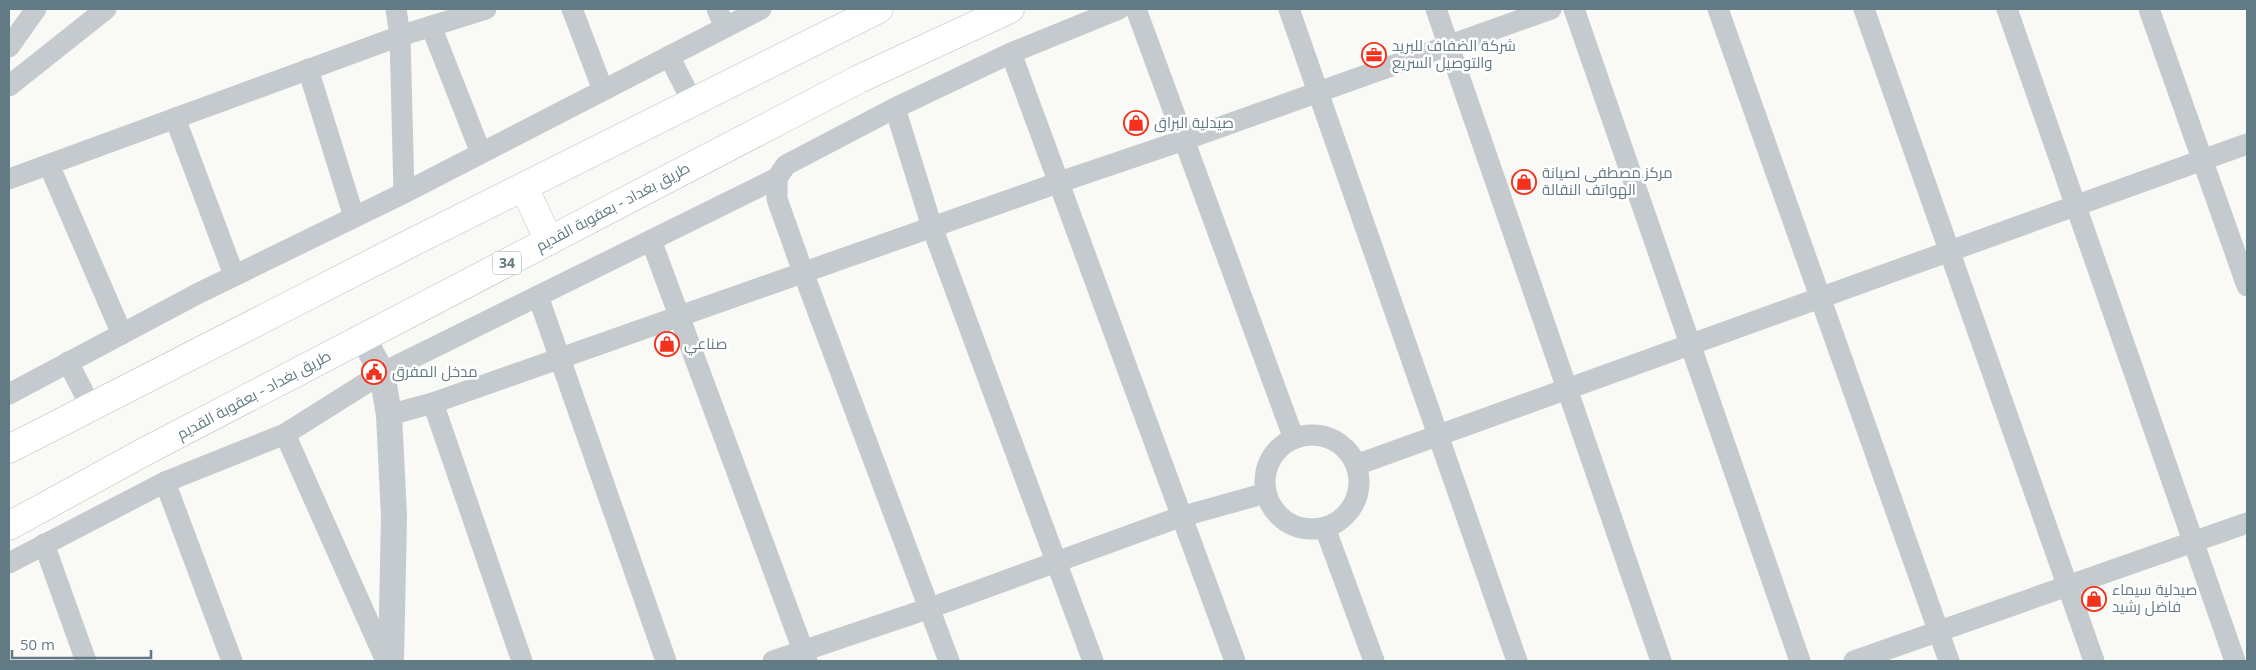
<svg xmlns="http://www.w3.org/2000/svg" width="2256" height="670" font-family="'Open Sans',Cairo,sans-serif">
  <style>
    .lines { fill: none; stroke-linecap: round; stroke-linejoin: round }
    .trunk-casing { stroke: #b7bdbf; stroke-width: 29 }
    .minor { stroke: #c4cacd; stroke-width: 21 }
    .tertiary { stroke: #c4cacd; stroke-width: 26 }
    .trunk { stroke: #fff; stroke-width: 28 }
    .labels { text-anchor: middle; stroke-width: 5; stroke-linejoin: round; paint-order: stroke }
    .shield { fill: #fff; stroke: #90a2a9; stroke-width: 1 }
    .shield-label { font-size: 14px; font-weight: bold; fill: #617a84 }
    .poi-label { font-size: 15px; fill: #617a84; stroke: #fff; text-anchor: start }
    .street-label { font-size: 15px; fill: #617a84; stroke: #fff }
  </style>
  <rect width="100%" height="100%" fill="#f9f9f6"/>
  <g class="lines">
    <defs>
      <g id="trunk">
        <polyline points="524,187 549,241"/>
        <polyline points="9,449 407,245 879,9"/>
        <polyline points="9,526 144,452 859,79 1010,9"/>
      </g>
    </defs>
    <use href="#trunk" class="trunk-casing"/>
    <g class="minor">
      <polyline points="396,9 400,36 404,193"/>
      <polyline points="572,9 603,90"/>
      <polyline points="717,9 725,27"/>
      <polyline points="1136,9 1294,439"/>
      <polyline points="1289,9 1517,661"/>
      <polyline points="1436,9 1661,661"/>
      <polyline points="1574,9 1800,661"/>
      <polyline points="1718,9 1949,661"/>
      <polyline points="1864,9 2094,661"/>
      <polyline points="2007,9 2235,661"/>
      <polyline points="2149,9 2247,286"/>
      <polyline points="431,26 481,153"/>
      <polyline points="9,47 36,9"/>
      <polyline points="1011,53 1235,661"/>
      <polyline points="669,56 693,103"/>
      <polyline points="308,69 354,217"/>
      <polyline points="9,86 106,9"/>
      <polyline points="895,108 932,227 1093,661"/>
      <polyline points="175,118 234,275"/>
      <polyline points="49,165 122,334"/>
      <polyline points="777,178 777,199 803,272 949,661"/>
      <polyline points="9,179 400,36 486,9"/>
      <polyline points="651,240 807,661"/>
      <polyline points="538,296 666,661"/>
      <polyline points="68,362 91,407"/>
      <polyline points="9,394 197,294 404,193 761,9"/>
      <polyline points="433,403 522,661"/>
      <polyline points="389,415 433,403 1060,182 1184,140 1551,9"/>
      <polyline points="285,434 386,661"/>
      <circle cx="1312" cy="482" r="47"/>
      <polyline points="1356,465 2247,144"/>
      <polyline points="165,482 232,661"/>
      <polyline points="1325,528 1374,661"/>
      <polyline points="44,544 86,661"/>
      <polyline points="9,563 165,482 285,434 382,373 777,178 786,165 895,108 1011,53 1119,9"/>
      <polyline points="773,661 930,608 1180,517 1266,493"/>
      <polyline points="1854,661 2247,523"/>
    </g>
    <polyline class="tertiary" points="363,338 382,373 389,415 394,516 391,661"/>
    <use href="#trunk" class="trunk"/>
  </g>
  <defs>
    <symbol id="office-ring" viewBox="-11 -11 22 22"><circle r="9.5" fill="#fff" stroke="#f4311c" stroke-width="1.5"/><path d="M-6-3h4V-5.5h4V-3h4V5H-6ZM-1-4.5V-3h2v-1.5ZM-6 0V1H6V0Z" fill="#f4311c"/></symbol>
    <symbol id="shop-ring" viewBox="-11 -11 22 22"><circle r="9.5" fill="#fff" stroke="#f4311c" stroke-width="1.5"/><path d="M-5-2.5h2.3a2.7 3.5 0 0 1 5.4 0H5L5.5 6h-11ZM-1.5-2.5h3a1.5 2.3 0 0 0-3 0Z" fill="#f4311c"/></symbol>
    <symbol id="civic-ring" viewBox="-11 -11 22 22"><circle r="9.5" fill="#fff" stroke="#f4311c" stroke-width="1.5"/><path d="M-.6-6.5H3V-4.5H.6V-3L4-1V1h2V6H-6V1h2V-1L-.6-3ZM-1.2 2.5V6h2.4V2.5Z" fill="#f4311c"/></symbol>
  </defs>
  <g fill-rule="evenodd">
    <use href="#office-ring" x="1360" y="41" width="28" height="28"/>
    <use href="#shop-ring" x="1122" y="109" width="28" height="28"/>
    <use href="#shop-ring" x="1510" y="168" width="28" height="28"/>
    <use href="#shop-ring" x="653" y="330" width="28" height="28"/>
    <use href="#civic-ring" x="360" y="358" width="28" height="28"/>
    <use href="#shop-ring" x="2080" y="585" width="28" height="28"/>
  </g>
  <g class="labels">
    <rect class="shield" x="493" y="251.5" width="28" height="23" rx="4"/>
    <g class="shield-label">
      <text x="507" y="268">34</text>
    </g>
    <g class="poi-label">
      <text x="1392" y="51">شركة الضفاف للبريد<tspan x="1392" dy="17">والتوصيل السريع</tspan></text>
      <text x="1154" y="128">صيدلية البراق</text>
      <text x="1542" y="178">مركز مصطفى لصيانة<tspan x="1542" dy="17">الهواتف النقالة</tspan></text>
      <text x="684" y="349">صناعي</text>
      <text x="392" y="377">مدخل المفرق</text>
      <text x="2112" y="595">صيدلية سيماء<tspan x="2112" dy="17">فاضل رشيد</tspan></text>
    </g>
    <g class="street-label">
      <text transform="translate(613 207) rotate(-28)" y="5">طريق بغداد - بعقوبة القديم</text>
      <text transform="translate(254 395) rotate(-28)" y="5">طريق بغداد - بعقوبة القديم</text>
    </g>
  </g>
  <rect width="2256" height="670" fill="none" stroke="#617a84" stroke-width="20"/>
  <path d="M12 650v8h139v-8" fill="none" stroke="#617a84" stroke-width="2.5"/>
  <text x="20" y="650" font-size="15" fill="#617a84" stroke="#ffffff" stroke-width="4" paint-order="stroke">50 m</text>
</svg>
